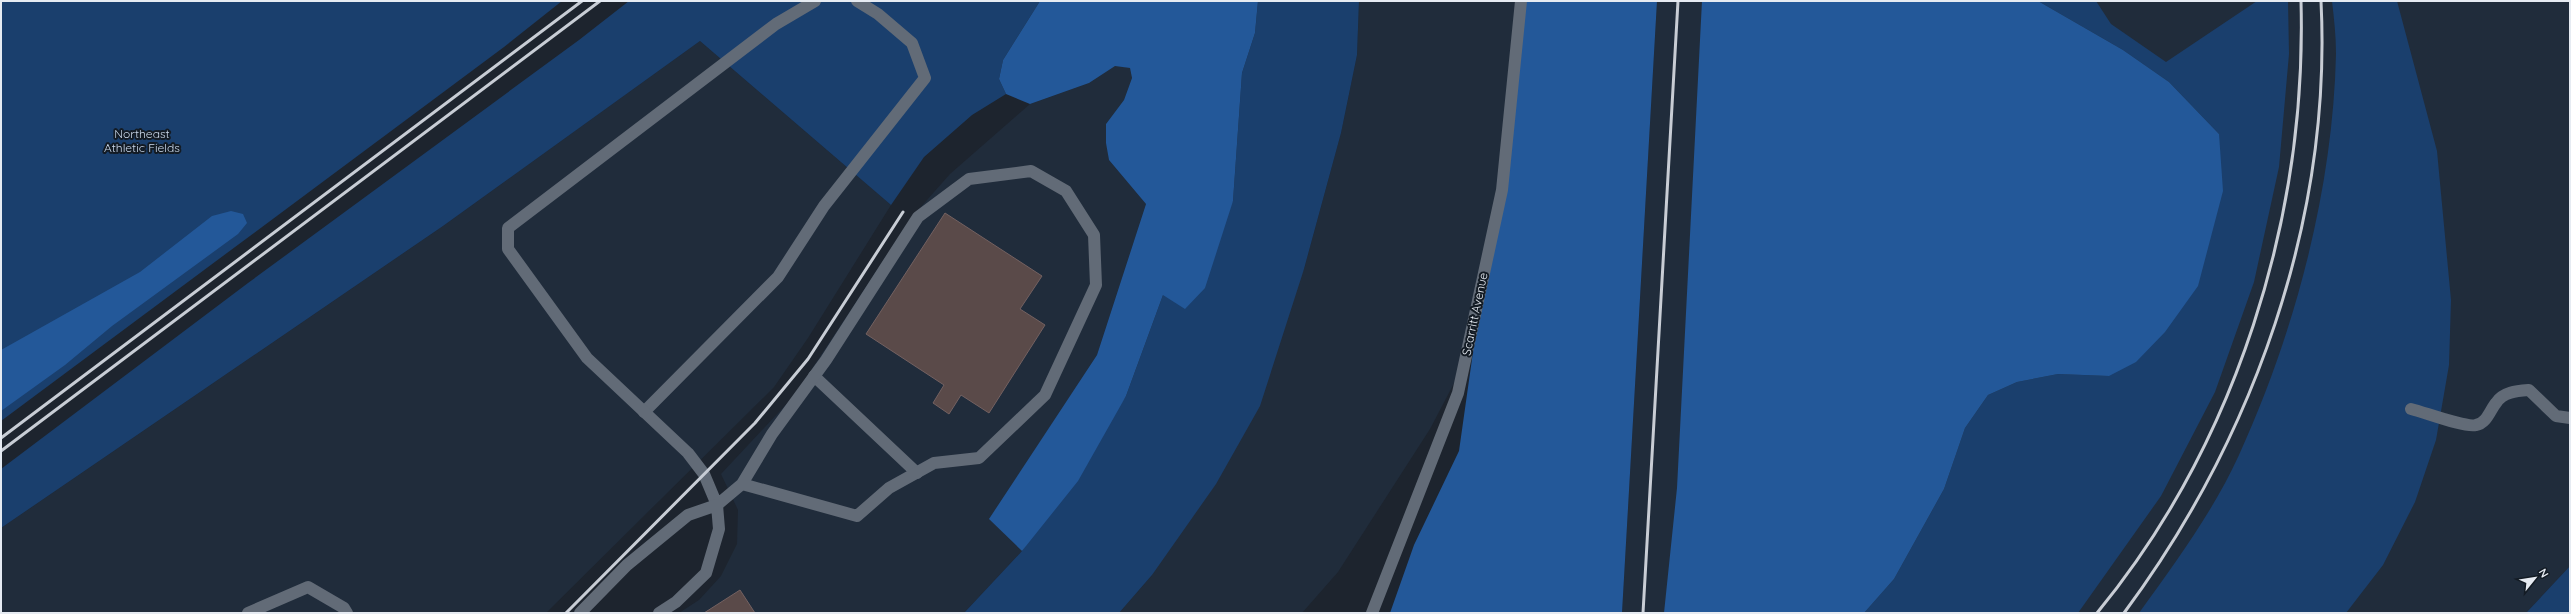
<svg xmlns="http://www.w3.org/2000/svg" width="2571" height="614" font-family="Quicksand,sans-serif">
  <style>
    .built { fill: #202c3b }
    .green { fill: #1a3f6d }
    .forest { fill: #235899 }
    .building { fill: #5a4a49; stroke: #736161 }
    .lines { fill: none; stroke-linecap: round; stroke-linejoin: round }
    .minor { stroke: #626b77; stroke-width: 12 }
    .rail { stroke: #c8cdd5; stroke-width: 3 }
    .labels { text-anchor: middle; stroke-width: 4; stroke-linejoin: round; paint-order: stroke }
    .park-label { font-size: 12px; fill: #cedcef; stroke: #131b24 }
    .street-label { font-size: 12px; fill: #e6ebf2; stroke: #131b24 }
  </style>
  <rect width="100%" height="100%" fill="#1d242e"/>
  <g class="built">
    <polygon points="1359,1 1522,1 1506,166 1474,345 1430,429 1338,572 1302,613 1119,613 1152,575 1304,269 1341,133 1357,55"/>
    <polygon points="1657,1 2570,1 2570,566 2526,613 1622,613"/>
    <polygon points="700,41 891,205 808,338 774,387 546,613 1,613 1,528 443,226"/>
    <polygon points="1115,65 1130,68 1132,78 1124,100 1106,124 1109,160 1146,204 1097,355 990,519 1022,551 964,613 679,613 699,600 721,576 737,544 738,510 721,474 794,396 912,217 950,174 1030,104 1089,83"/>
  </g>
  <g class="green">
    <polygon points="1,1 562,1 504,47 1,421"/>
    <polygon points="629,1 1040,1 1003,60 999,79 1006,94 972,115 924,157 891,205 700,41 443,226 1,528 1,469 248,283 579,40"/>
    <polygon points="1258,1 1359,1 1357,55 1341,133 1304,269 1260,406 1216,484 1152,575 1119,613 964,613 1022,551 1126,396 1163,295 1233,201 1242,73 1255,33"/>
    <polygon points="2038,1 2096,1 2111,24 2166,62 2257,1 2288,1 2289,54 2279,167 2254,282 2215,392 2161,496 2078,613 1864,613 1894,579 1944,489 1965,428 1988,395 2017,382 2058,374 2109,376 2219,134 2169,82 2123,50"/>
    <path d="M2332,1H2397L2437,151L2451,300L2449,365L2436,440L2415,502L2383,565L2346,613H2139C2175,563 2213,512 2239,455C2295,332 2333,189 2336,54C2336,36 2334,18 2332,1Z"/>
    <polygon points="2570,566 2570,613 2526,613"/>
  </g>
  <g class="forest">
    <polygon points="1040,1 1258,1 1255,33 1242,73 1233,201 1205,288 1185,309 1163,295 1126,396 1078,481 1022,551 989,519 1097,355 1146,204 1109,160 1106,143 1106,124 1124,100 1132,78 1130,68 1115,66 1089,83 1030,104 1006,94 999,79 1003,60"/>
    <polygon points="1522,1 1657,1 1622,613 1390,613 1414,545 1459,451 1474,345 1506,166"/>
    <polygon points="1702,1 2038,1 2123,50 2169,82 2219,134 2223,191 2198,286 2165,332 2136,362 2109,376 2058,374 2017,382 1988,395 1965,428 1944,489 1894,579 1864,613 1664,613 1677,488"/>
    <polygon points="231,211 243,214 247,223 238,234 112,326 65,365 1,411 1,350 140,272 212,216"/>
  </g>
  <g class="building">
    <polygon points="945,213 1042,276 1020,309 1045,325 989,413 961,395 949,414 933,403 944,385 866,334"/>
    <polygon points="740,590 755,613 704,613"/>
  </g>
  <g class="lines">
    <g class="minor">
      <polyline points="814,376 917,473"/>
      <path d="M2411,409C2424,412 2465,428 2476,425C2487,423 2490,410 2496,403C2503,392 2517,391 2529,390L2556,416L2570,418"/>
      <polyline points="644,412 778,277 824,206 925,78 912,43 878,14 857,1"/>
      <polyline points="742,484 857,516 889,488 934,463 979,458 1045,395 1096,285 1094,235 1066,191 1031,171 969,179 918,217 826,360 772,434 742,484 717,505 704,474 688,453 587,358 508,249 508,228 776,24 815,1"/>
      <polyline points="248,613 308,587 344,608 347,613"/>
      <polyline points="580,613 627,565 688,515 717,505 719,529 706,573 676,602 659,613"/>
      <polyline points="1372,613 1458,393 1502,190 1521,1"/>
    </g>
    <g class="rail">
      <polyline points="1,438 582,1"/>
      <polyline points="1,451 600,1"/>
      <polyline points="566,613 755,423 808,359 903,212"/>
      <polyline points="1643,613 1678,1"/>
      <path d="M2097,613C2236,444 2307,218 2301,1"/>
      <path d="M2124,613C2253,439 2332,220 2321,1"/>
    </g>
  </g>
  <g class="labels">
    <g class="park-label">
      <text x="142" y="138">Northeast<tspan x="142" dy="14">Athletic Fields</tspan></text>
    </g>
    <g class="street-label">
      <text transform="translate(1475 314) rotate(-78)" y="4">Scarritt Avenue</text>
    </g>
  </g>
  <rect width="2571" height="614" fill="none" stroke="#e6ebf2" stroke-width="4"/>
  <g transform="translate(2535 578) rotate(60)" stroke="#131b24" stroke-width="3" paint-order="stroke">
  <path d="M0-3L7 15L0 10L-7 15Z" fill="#e6ebf2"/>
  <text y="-6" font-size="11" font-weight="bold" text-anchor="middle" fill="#e6ebf2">N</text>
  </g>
</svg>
